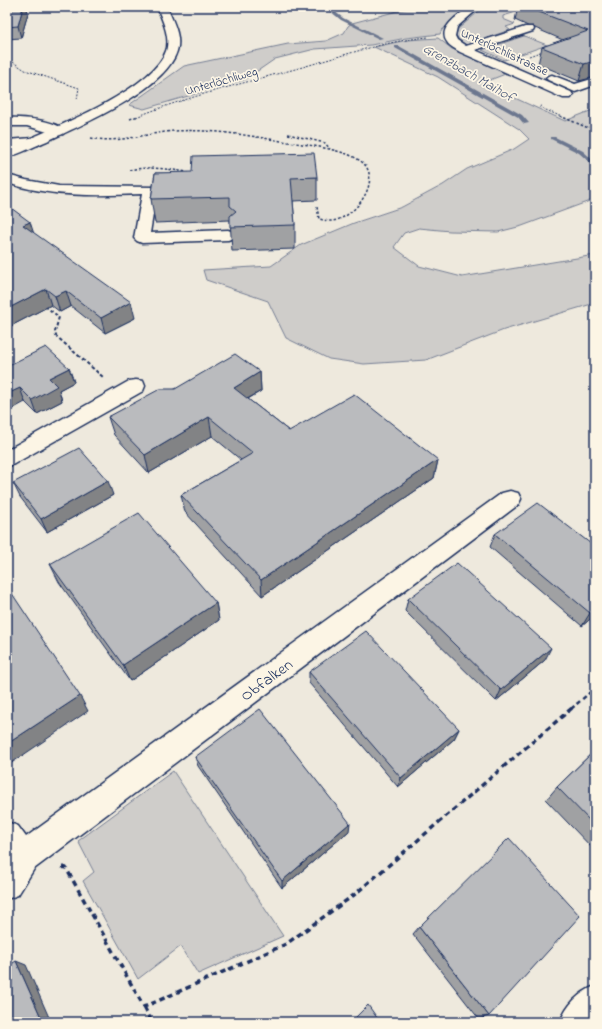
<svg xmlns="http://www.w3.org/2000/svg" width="602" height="1029" font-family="'Indie Flower',sans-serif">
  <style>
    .green { fill: #cfcdca; stroke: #757e94 }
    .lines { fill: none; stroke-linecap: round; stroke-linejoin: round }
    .stream { fill: #6c778f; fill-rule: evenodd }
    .minor-casing { stroke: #1b2f5e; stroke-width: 3 }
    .major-casing { stroke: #1b2f5e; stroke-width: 3 }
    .path-far4 { stroke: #1b2f5e; stroke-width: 1; stroke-dasharray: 2 1.5; stroke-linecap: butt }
    .path-far3 { stroke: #1b2f5e; stroke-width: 1.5; stroke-dasharray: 2.5 2; stroke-linecap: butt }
    .path-far2 { stroke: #1b2f5e; stroke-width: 2; stroke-dasharray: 3.5 2.5; stroke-linecap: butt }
    .path-far1 { stroke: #1b2f5e; stroke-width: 2.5; stroke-dasharray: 4.5 3; stroke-linecap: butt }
    .path { stroke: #1b2f5e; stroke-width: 3.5; stroke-dasharray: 5.5 4; stroke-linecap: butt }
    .minor { fill: #fcf5e5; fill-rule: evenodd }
    .major { fill: #fcf5e5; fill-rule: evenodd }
    .wall { fill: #a0a1a3; stroke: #1b2f5e }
    .shaded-wall { fill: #828385; stroke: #1b2f5e }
    .building { fill: #babbbe; stroke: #1b2f5e }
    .labels { text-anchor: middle; stroke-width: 3.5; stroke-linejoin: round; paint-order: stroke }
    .far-street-label { font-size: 13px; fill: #1b2f5e; stroke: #fcf5e5 }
    .far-water-label { font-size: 14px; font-style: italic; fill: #445376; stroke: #fcf5e5 }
    .street-label { font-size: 16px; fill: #1b2f5e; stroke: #fcf5e5 }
  </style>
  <rect width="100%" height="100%" fill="#eee9dd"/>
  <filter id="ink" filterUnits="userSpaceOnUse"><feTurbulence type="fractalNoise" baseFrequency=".025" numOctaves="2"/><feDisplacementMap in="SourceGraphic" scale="8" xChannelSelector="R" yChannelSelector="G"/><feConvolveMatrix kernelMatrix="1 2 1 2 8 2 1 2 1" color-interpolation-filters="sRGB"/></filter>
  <g filter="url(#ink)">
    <g class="green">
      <polygon points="413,7 471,7 442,30 440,34 406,38 371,45 315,49 275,59 246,79 144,109 129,105 184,66 288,44 326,41 344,33 348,26 352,23"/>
      <polygon points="484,7 533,7 503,16 503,19 515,24 506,27 510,30 466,45 459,40 456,35 458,29"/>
      <polygon points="524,36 547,45 504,60 482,50"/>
      <polygon points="438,38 452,49 457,50 508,73 482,83 565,121 595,109 595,199 522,226 498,232 450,231 419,228 404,233 394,247 419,266 462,277 595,255 595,303 504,330 426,360 364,364 329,359 286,338 268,301 206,280 203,270 271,266 301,245 354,223 402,207 443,185 467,169 514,149 529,139 519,129 438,77 374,47 407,40"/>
      <polygon points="173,771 283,936 198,974 181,946 138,979 83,881 94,872 78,841"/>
    </g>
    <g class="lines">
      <g class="stream">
        <polygon points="325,7 329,7 343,18 383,38 379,39 341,20"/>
        <polygon points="395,46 399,46 522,115 529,123 524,124 518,117 395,48"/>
        <polygon points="551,137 555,137 583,151 595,162 595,167 579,153 551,139"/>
      </g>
      <defs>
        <g id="minor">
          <path d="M469,7H480L457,27L455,36L457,40L466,46L525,27H533L534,29L533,31L475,50L571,92L573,95L571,98H563L460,52C456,49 450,47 447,42C437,28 459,15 469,7Z"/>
          <polygon points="552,75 575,84 595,78 595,85 575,92 548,80 546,78 548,76"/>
          <path d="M7,118C20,117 57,120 64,131L63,134L58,135L27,126H7Z"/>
          <polygon points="33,138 38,139 40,142 38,145 7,148 7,140"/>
          <path d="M7,175L26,180L59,186L155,187L157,190L150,233L228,230L233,232L236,235L233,238L228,240L142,243L137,241L134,238L142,194C96,196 51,197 7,183Z"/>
          <polygon points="136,380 143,381 145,386 143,391 14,464 7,467 7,450 129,381"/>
          <polygon points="510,491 518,493 521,499 518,505 34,869 18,895 7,899 7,822 18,826 26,837 502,493"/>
          <path d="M595,986V1022H560C567,1005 578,993 595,986Z"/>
        </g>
        <path id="major" d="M157,7H167C172,19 182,37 177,51C165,90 82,125 47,141C34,146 21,154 7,157V148C45,132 152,91 166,51C171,38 162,19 157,7Z"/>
      </defs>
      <use href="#minor" class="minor-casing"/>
      <use href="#major" class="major-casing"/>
      <g class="path-far4">
        <polyline points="529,56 543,51"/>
        <polyline points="7,58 25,70 79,88 77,99"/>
        <polyline points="542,106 539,107 562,117"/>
        <path d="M136,117C189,96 244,83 299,68C342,56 384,41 429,37"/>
      </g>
      <g class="path-far3">
        <polyline points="560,116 586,127 595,128"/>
        <polyline points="130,119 138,116"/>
        <polyline points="288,134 325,143 330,149"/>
        <path d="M91,138C120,144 146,133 175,131C211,129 246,135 281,141C303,144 326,147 347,154C352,156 361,160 365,165C381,185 352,220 331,221C327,221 323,220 319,219L317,207"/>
        <path d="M129,170C149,166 167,169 187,172V175"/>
      </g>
      <polyline class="path-far2" points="45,306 59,317 55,332 56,336 104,378"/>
      <polyline class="path-far1" points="571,709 595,688"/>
      <g class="path">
        <polyline points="62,867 66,868 144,1007 286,944 354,895 572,708"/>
        <polyline points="144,1007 152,1022"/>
      </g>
      <use href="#minor" class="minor"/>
      <use href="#major" class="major"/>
    </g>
    <g class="wall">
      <polygon points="7,7 28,13 21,38 7,39"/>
      <polygon points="518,7 595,7 595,77 579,81 538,64 542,47 563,40 535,28 533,26 528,26 515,20"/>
      <polygon points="595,81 595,88 593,87"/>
      <polygon points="155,173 317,177 317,200 293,201 295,225 295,249 232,251 230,220 155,223 151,199"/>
      <polygon points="7,205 33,233 135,318 105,333 71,306 60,312 51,305 7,328"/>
      <polygon points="7,366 69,368 74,382 59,390 62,401 37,414 25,402"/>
      <polygon points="260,372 261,391 248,399 289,431 438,460 434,478 262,596 185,512 181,495 241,460 212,436 149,473 114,435 108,417 175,389"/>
      <polygon points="13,483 113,495 47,532 20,497"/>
      <polygon points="495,534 595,615 582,626 490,547"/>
      <polygon points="50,564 216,603 219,620 130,681 59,582"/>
      <polygon points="408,599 545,660 496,701 405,611"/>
      <polygon points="309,672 459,729 454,739 398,787 309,683"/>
      <polygon points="595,750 595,851 546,800 557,787"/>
      <polygon points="195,757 349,831 282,888 198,766"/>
      <polygon points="419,927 489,1016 479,1019 413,934"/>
    </g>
    <g class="shaded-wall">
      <polygon points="23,7 27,7 28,13 21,38 18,26"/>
      <polygon points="595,61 595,77 579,81 584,64"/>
      <polygon points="30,222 35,237 23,225"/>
      <polygon points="46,289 51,305 7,328 7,309"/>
      <polygon points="66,291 71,306 60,312 55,296"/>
      <polygon points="131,302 135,318 105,333 101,318"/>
      <polygon points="69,368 74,382 59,390 62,401 37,414 32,400 49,378"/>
      <polygon points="260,372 261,391 235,406 234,388"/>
      <polygon points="20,388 25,402 7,412 7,394"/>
      <polygon points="209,417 212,436 149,473 145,455"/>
      <polygon points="438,460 434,478 262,596 261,580"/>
      <polygon points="108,481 113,495 47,532 41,519"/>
      <polygon points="216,603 219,620 130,681 123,665"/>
      <polygon points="595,609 595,615 582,626 590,613"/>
      <polygon points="551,648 545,660 496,701 501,690"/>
      <polygon points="80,696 88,711 7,766 7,744"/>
      <polygon points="459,729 454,739 398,787 401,778"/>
      <polygon points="350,823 349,831 282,888 282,881"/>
      <polygon points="16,961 26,965 51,1022 43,1022"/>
    </g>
    <g class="building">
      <polygon points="7,7 23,7 18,26 7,27"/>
      <polygon points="526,7 595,7 595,61 584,64 542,47 588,31 539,12 537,9 532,9"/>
      <polygon points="314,153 317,177 291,178 295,225 230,227 230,216 236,211 230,206 230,197 151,199 155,173 192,172 193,156"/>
      <polygon points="7,205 30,222 23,225 131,302 101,318 66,291 55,296 46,289 7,309"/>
      <polygon points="46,347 69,368 49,378 57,386 32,400 20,388 7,394 7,366"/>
      <polygon points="235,354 260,372 234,388 289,431 354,394 438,460 261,580 181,495 253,453 209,417 145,455 108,417 160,389 175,389"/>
      <polygon points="79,448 108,481 41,519 13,483"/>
      <polygon points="538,503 595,547 595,609 590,613 495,534"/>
      <polygon points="139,513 216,603 123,665 50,564"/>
      <polygon points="457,563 551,648 501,690 408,599"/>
      <polygon points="9,589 80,696 7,744 7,590"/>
      <polygon points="366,631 459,729 401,778 309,672"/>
      <polygon points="260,709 350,823 282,881 195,757"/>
      <polygon points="595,750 595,826 557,787"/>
      <polygon points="509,838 580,916 489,1016 419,927"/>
      <polygon points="16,961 43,1022 7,1022 7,967"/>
      <polygon points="368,1005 380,1022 351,1022"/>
    </g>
  </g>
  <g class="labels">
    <g class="far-street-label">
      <text transform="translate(505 51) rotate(25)" y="5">Unterlöchlistrasse</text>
      <text transform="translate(221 80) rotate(-16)" y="5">Unterlöchliweg</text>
    </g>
    <g class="far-water-label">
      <text transform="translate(469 72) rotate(30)" y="5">Grenzbach Maihof</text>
    </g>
    <g class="street-label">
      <text transform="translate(266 679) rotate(-36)" y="6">Obfalken</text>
    </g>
  </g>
  <rect width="602" height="1029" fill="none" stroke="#fcf5e5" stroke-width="24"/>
  <rect x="12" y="12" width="578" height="1005" fill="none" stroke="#1b2f5e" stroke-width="1.5" filter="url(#ink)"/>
</svg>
